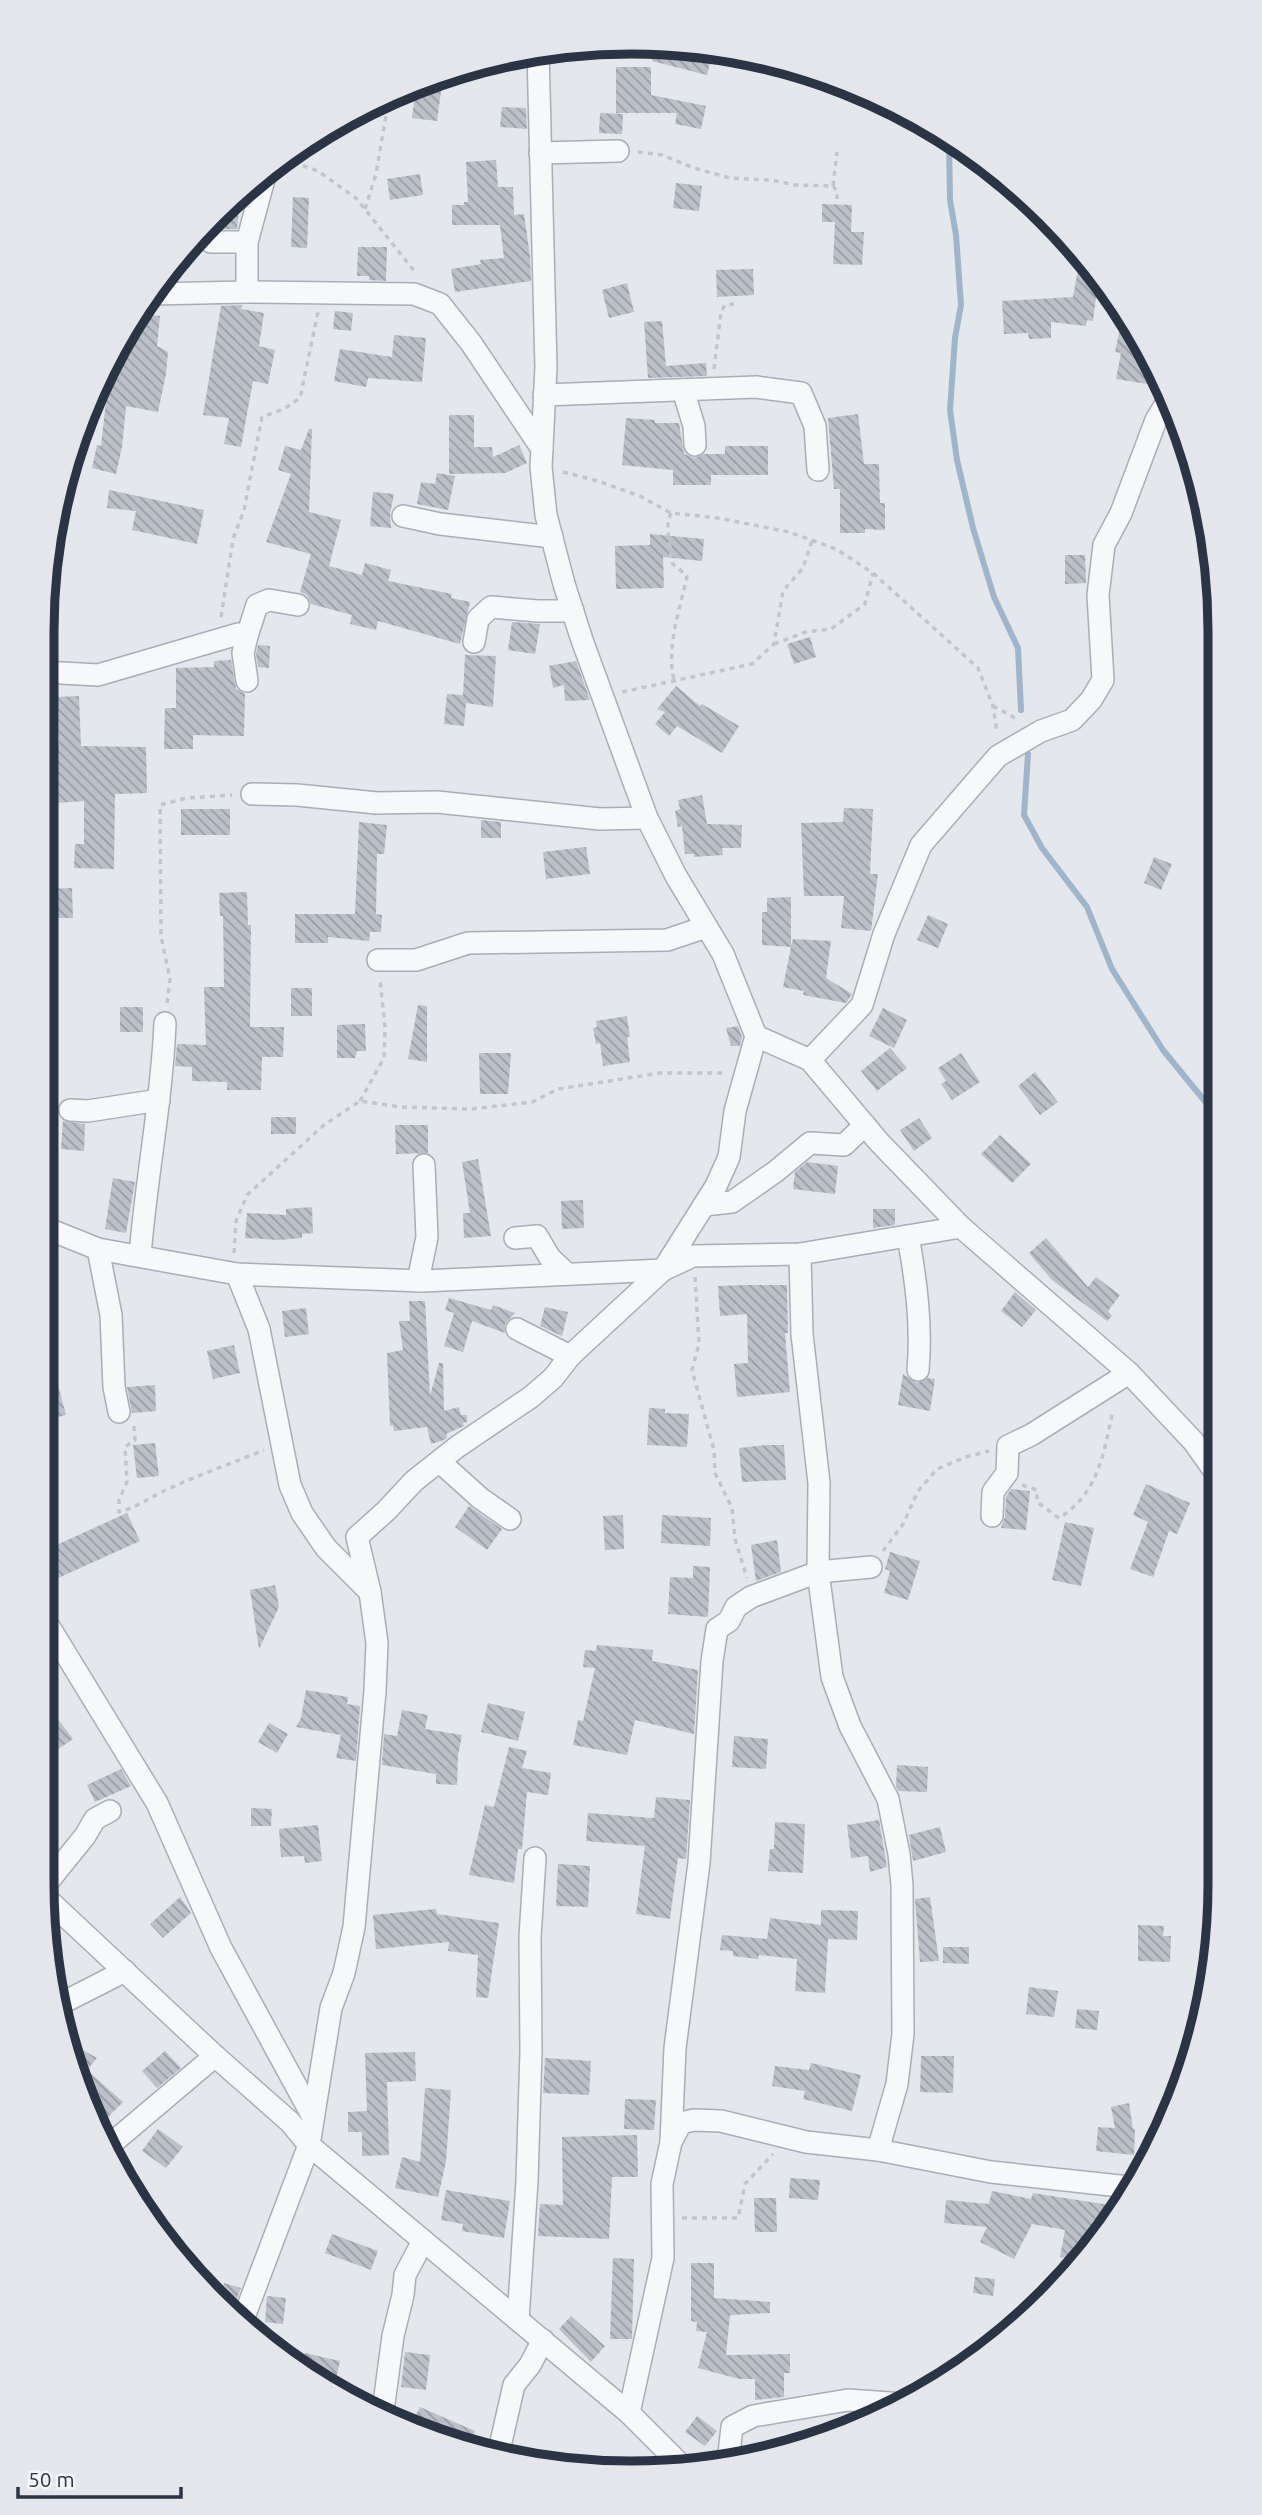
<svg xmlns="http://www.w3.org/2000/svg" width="1262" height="2515" font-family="Ubuntu,sans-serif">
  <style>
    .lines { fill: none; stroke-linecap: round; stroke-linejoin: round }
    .stream { stroke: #9fb5cb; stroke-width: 6 }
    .building { fill: url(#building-back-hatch) }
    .minor-casing { stroke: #a9aeb6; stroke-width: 24 }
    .path { stroke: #c2c5cb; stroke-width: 3.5; stroke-dasharray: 5 5; stroke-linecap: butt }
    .minor { stroke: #f7f8fa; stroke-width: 21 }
    .rim { fill: none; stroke: #2b3444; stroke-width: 9 }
  </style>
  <defs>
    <pattern id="building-back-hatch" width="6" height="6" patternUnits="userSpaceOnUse" patternTransform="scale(1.75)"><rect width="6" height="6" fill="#bbc0c9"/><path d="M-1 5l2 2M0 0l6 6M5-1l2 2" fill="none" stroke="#989da5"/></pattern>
  </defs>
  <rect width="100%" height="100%" fill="#e4e7ec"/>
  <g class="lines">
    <g class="stream">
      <polyline points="949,141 950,200 956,235 961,305 955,338 950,410 957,460 973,528 994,597 1018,648 1021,710"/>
      <polyline points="1028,754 1024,815 1042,848 1087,907 1112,969 1163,1050 1217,1116"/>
    </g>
  </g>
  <g class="building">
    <polygon points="664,43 712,55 707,75 652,61 654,44"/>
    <polygon points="616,67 651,67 651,95 706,106 701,129 675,124 677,113 616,113"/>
    <polygon points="422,82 442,84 437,121 412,118 416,85"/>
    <polygon points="502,107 526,108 527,129 500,127"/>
    <polygon points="600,113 623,114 622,134 599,133"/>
    <polygon points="496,160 498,187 513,187 514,215 524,214 530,256 531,281 455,292 451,269 481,264 480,260 504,258 500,225 452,225 452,205 464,205 464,202 468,202 466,162"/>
    <polygon points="420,174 423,195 390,200 387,179"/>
    <polygon points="676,183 702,186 699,211 673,208"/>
    <polygon points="241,190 237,229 222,229 222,210"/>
    <polygon points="293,197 309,198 307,248 291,247"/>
    <polygon points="822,204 852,205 851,232 864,232 862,265 833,264 835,222 822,222"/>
    <polygon points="358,247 387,247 386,281 369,280 369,276 357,276"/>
    <polygon points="753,269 754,295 717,297 716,270"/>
    <polygon points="1078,269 1099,273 1093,321 1087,320 1086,326 1051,322 1051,338 1029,339 1028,333 1004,334 1002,301 1073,297"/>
    <polygon points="627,283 634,312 609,318 602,290"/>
    <polygon points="242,305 241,309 264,313 259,346 275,350 268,384 253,381 241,447 224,444 229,418 203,415 221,306"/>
    <polygon points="335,311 353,313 351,331 333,329"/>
    <polygon points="138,314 160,316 157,346 168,352 166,374 158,412 126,406 122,447 116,474 92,468 97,445 101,446 108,383 112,383 115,350"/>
    <polygon points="662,321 666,366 706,363 707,376 648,378 644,322"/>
    <polygon points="1120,328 1132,330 1151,364 1147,384 1116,379 1121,353 1115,352"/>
    <polygon points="394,335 426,338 422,382 368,378 366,387 334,381 340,349 392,357"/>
    <polygon points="858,414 864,464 879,464 880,503 885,503 885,530 865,529 865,533 840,533 840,489 834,489 828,418"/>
    <polygon points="449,415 474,415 474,447 492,447 493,457 519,445 527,463 505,473 449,474"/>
    <polygon points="626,418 655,420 655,423 679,423 684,454 695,458 704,454 725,454 725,446 768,446 768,475 711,475 711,485 673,485 673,470 622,465"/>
    <polygon points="309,429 312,429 309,512 341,520 329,566 362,575 365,563 391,570 388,581 452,594 451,598 470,602 460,644 378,621 376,630 350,624 352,615 311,604 307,595 300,592 311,554 266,542 291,474 278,470 285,446 301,450"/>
    <polygon points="437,473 455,476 448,510 417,504 421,482 435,484"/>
    <polygon points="109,490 204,510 197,544 132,530 136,511 107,508"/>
    <polygon points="373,492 394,494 390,514 391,528 370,526"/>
    <polygon points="650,534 704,539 702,561 663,557 664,588 616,589 615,546 650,545"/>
    <polygon points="1065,555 1085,555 1086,583 1065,584"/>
    <polygon points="512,622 540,624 535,654 508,650"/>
    <polygon points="810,637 816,657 794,664 787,644"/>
    <polygon points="258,645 270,646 269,668 258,667 256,654"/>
    <polygon points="465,655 496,656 493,707 466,703 464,726 444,724 447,694 463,695"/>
    <polygon points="231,660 236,689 245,694 244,736 193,735 193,749 164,749 165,708 176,708 176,668 214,667 214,661"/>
    <polygon points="576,661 590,700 565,701 564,685 553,688 549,666"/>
    <polygon points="676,686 700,706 702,704 739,726 722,753 677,726 669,736 655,724 665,712 657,709"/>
    <polygon points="79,696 81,746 146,747 147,793 115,794 114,869 74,868 75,844 84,844 84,801 43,804 43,745 59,744 58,697"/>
    <polygon points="702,795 707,824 742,825 741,848 722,848 723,855 694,857 694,854 685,854 682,826 678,827 675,811 680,809 678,800"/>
    <polygon points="844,808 873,809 870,874 878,874 871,931 841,928 844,896 804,896 801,823 843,822"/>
    <rect x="181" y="809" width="49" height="26"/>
    <polygon points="481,820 501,822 501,838 481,838"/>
    <polygon points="359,822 387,825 384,854 377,854 376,914 382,915 381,932 370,932 369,941 328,937 328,943 295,943 295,914 355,914"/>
    <polygon points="586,847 590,874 546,879 543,852"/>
    <polygon points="1154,857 1172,864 1161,890 1144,883"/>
    <polygon points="72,888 73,918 45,918 44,889"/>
    <polygon points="247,892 248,925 251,925 250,1027 284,1027 283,1057 262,1057 261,1090 227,1090 227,1082 192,1081 192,1067 175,1066 177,1044 206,1045 204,987 224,987 223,916 220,916 219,893"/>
    <polygon points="791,897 791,946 793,939 831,941 826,978 852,994 846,1003 803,995 804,991 783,987 791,947 762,945 762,912 767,912 767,898"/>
    <polygon points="928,915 948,924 938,948 917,940"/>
    <rect x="291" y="988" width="21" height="28"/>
    <polygon points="418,1005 427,1006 427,1062 408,1059"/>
    <rect x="120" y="1007" width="23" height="25"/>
    <polygon points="883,1008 907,1020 894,1048 869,1036"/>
    <polygon points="627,1016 630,1037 627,1037 630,1062 603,1066 600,1043 596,1044 593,1028 597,1027 596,1021"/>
    <polygon points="365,1024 366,1051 357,1051 355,1058 337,1058 337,1025"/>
    <polygon points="738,1026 742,1037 740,1046 731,1046 726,1028"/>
    <polygon points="890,1048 907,1068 877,1091 861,1071"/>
    <polygon points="479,1053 511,1053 508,1094 480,1094"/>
    <polygon points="961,1053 980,1082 952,1100 941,1084 946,1081 938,1068"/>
    <polygon points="1035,1072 1058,1102 1040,1115 1018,1086"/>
    <rect x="271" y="1117" width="25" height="17"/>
    <polygon points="919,1118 932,1138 914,1151 900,1130"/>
    <polygon points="63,1121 85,1124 84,1151 61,1149"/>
    <polygon points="395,1125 428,1125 428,1153 396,1154"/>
    <polygon points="1000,1135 1031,1164 1012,1183 981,1154"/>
    <polygon points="478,1159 491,1236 464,1238 463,1213 470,1213 462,1162"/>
    <polygon points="807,1162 838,1166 835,1194 793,1189 795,1172"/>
    <polygon points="113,1178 135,1182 126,1233 105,1229"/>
    <polygon points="583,1200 584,1228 562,1229 561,1201"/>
    <polygon points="312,1207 313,1233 302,1234 302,1238 279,1240 245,1238 247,1213 286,1215 286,1209"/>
    <polygon points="873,1209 895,1209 895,1225 873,1228"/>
    <polygon points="1046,1238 1088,1287 1096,1277 1120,1295 1108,1311 1112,1316 1107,1321 1052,1280 1029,1253"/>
    <polygon points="744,1285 787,1285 788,1333 785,1333 790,1392 737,1397 734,1364 748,1363 747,1314 720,1316 718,1286"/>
    <polygon points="1015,1292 1036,1310 1022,1327 1001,1311"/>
    <polygon points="449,1298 491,1310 493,1305 515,1313 505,1324 505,1333 472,1321 463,1352 444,1346 454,1313 445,1310"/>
    <polygon points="409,1301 425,1301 430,1396 439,1363 443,1363 444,1411 459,1407 461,1415 467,1415 467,1422 463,1423 464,1426 446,1434 447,1438 444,1440 431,1444 427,1427 394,1431 393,1425 390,1426 387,1353 403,1350 399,1321 410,1321"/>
    <polygon points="545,1307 568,1312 562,1336 540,1326"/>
    <polygon points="306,1308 309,1334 285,1337 282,1311"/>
    <polygon points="234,1345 240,1373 213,1379 207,1351"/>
    <polygon points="48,1347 66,1415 42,1421 43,1348"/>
    <polygon points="903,1374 917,1383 928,1378 935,1379 930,1411 898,1405"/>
    <polygon points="155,1385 156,1411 132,1413 127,1387"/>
    <polygon points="649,1408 665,1409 665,1413 689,1414 687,1447 647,1445"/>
    <polygon points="155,1443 159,1476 137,1478 133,1445"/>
    <polygon points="766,1445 784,1445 786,1480 742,1482 739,1448"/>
    <polygon points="1146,1484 1190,1503 1177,1534 1169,1531 1153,1577 1130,1569 1148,1522 1133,1515"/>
    <polygon points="1011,1489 1030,1491 1026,1530 1001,1528 1005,1517 1006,1497"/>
    <polygon points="469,1506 502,1529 487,1550 455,1527"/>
    <polygon points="127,1513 140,1541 56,1579 43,1551"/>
    <polygon points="623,1515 624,1549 605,1550 603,1516"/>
    <polygon points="662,1515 711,1518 710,1546 661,1543"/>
    <polygon points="1065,1522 1094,1528 1081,1586 1052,1580"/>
    <polygon points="777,1540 781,1572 756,1581 751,1545"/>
    <polygon points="890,1552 920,1561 908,1600 884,1593 890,1571 885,1569"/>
    <polygon points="693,1566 710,1567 708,1617 668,1614 670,1577 693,1578"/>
    <polygon points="275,1585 279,1607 259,1649 250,1590"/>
    <polygon points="597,1645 653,1650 652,1661 698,1670 694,1734 635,1720 627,1755 573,1745 578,1720 583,1721 595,1668 583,1667 585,1650 596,1651"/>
    <polygon points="306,1690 348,1697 347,1704 360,1706 356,1761 336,1758 341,1735 296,1727 301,1718"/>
    <polygon points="42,1698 73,1739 54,1752 42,1736"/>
    <polygon points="488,1703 525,1712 518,1741 481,1732"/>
    <polygon points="402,1710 428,1715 425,1729 462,1735 458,1756 457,1785 436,1784 436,1774 382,1765 384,1734 397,1736"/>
    <polygon points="269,1723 288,1734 277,1753 258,1742"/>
    <polygon points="734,1736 768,1739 766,1769 732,1767"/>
    <polygon points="509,1747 527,1751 522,1768 551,1773 548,1795 527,1792 522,1849 518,1849 514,1883 469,1875 485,1805 494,1807"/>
    <polygon points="897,1765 928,1767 927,1792 899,1791 896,1787"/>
    <polygon points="121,1769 131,1786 95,1802 87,1785"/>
    <polygon points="656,1797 690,1800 686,1859 678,1858 670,1919 636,1914 645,1846 586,1841 588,1813 654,1818"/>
    <polygon points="251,1808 272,1809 271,1826 251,1826"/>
    <polygon points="879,1820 887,1867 870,1872 868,1856 851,1858 847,1825"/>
    <polygon points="775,1822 805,1824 803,1873 768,1871 770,1849 774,1849"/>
    <polygon points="318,1825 322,1861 305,1863 304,1856 281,1857 279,1829"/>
    <polygon points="940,1827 946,1852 913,1861 909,1835"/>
    <polygon points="558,1864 590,1866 588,1907 556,1906"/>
    <polygon points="180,1897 191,1913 163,1938 150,1924"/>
    <polygon points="930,1897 939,1961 920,1962 915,1899"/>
    <polygon points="436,1909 437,1914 499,1923 488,1998 476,1997 478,1955 448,1951 449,1942 376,1949 373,1915"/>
    <polygon points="821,1910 858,1911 857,1940 828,1939 825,1993 795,1991 797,1959 759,1955 758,1959 733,1956 733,1951 720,1950 722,1935 767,1939 770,1918 821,1925"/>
    <polygon points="1138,1925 1164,1926 1163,1936 1171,1936 1170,1962 1138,1961"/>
    <polygon points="943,1947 969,1947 969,1964 943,1963"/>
    <polygon points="1029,1987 1058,1991 1054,2017 1026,2014"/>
    <polygon points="1077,2009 1099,2011 1097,2030 1075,2028"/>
    <polygon points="81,2049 97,2058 87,2070 123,2102 108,2117 86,2097 73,2074 70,2054 75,2059"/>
    <polygon points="165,2051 181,2068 157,2088 142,2071"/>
    <polygon points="415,2052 416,2081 387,2082 389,2155 362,2156 362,2132 348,2132 348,2112 367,2111 365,2053"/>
    <polygon points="921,2056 954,2056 953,2093 920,2092"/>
    <polygon points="545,2058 591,2061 589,2095 543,2093"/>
    <polygon points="811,2063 861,2075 852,2111 803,2099 805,2091 772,2086 775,2066 809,2070"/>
    <polygon points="425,2088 451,2090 446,2162 438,2197 395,2188 402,2157 420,2162"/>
    <polygon points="625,2099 656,2100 654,2130 624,2129"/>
    <polygon points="1129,2103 1133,2129 1135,2129 1134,2155 1096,2151 1098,2127 1115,2128 1111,2107"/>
    <polygon points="158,2129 183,2147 166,2168 142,2151"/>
    <polygon points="637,2135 638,2177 612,2177 609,2239 538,2236 540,2204 563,2205 562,2137"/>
    <polygon points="790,2178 820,2180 818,2200 789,2198"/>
    <polygon points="446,2190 510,2201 504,2238 462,2231 463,2224 441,2220"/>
    <polygon points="992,2191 1031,2199 1033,2193 1115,2206 1076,2261 1060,2257 1065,2230 1032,2224 1014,2259 980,2242 987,2227 944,2223 946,2200 989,2204"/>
    <polygon points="754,2198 776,2198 777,2232 755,2232"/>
    <polygon points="332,2234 378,2251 371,2270 325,2253"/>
    <polygon points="613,2258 634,2259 632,2339 610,2339"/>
    <polygon points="691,2263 714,2263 714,2298 770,2302 770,2313 730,2315 726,2355 790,2354 790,2373 784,2373 784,2397 755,2400 755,2379 739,2379 698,2368 707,2332 696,2331 697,2322 691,2321"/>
    <polygon points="975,2277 995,2279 993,2296 973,2293"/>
    <polygon points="224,2283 241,2288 231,2314 219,2301"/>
    <polygon points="267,2296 286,2298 283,2324 265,2322"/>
    <polygon points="571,2316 605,2346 591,2362 559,2329"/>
    <polygon points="405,2352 430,2355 426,2390 401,2387"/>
    <polygon points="305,2353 340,2361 333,2392 301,2369"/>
    <polygon points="420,2407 475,2431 470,2444 412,2423"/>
    <polygon points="697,2416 717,2431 705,2446 685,2432"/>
  </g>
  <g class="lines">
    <defs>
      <g id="minor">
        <polyline points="538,51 546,367 541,467 546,515 564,584 582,640 647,818 676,876 723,954 756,1036 810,1060 879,1142 961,1227 1129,1373 1193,1441 1218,1476"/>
        <polyline points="540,153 618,151"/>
        <polyline points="202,232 211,242 247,242"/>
        <polyline points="247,292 247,242 266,172"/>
        <polyline points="151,294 247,292 414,294 440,304 471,343 542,449"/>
        <polyline points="683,390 694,426 695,445"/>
        <polyline points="544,395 756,387 801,393 815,426 818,470"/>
        <polyline points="403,516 440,524 552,537"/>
        <polyline points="247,636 257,605 269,600 298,605"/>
        <polyline points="474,642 478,619 491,607 538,611 573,611"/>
        <polyline points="43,672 98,675 238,634 247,636 243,653 247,681"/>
        <polyline points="252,794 297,795 377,803 437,802 600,819 647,818"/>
        <polyline points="378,960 416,960 468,943 667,940 706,927"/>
        <polyline points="810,1060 862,1005 884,934 921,845 998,756 1041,731 1072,720 1091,700 1103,680 1098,595 1104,545 1121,513 1156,420 1170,397"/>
        <polyline points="70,1110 88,1111 159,1100"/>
        <polyline points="704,1205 732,1202 775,1172 810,1143 844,1145 865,1125"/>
        <polyline points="43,1227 98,1249 237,1274 423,1281 663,1270 693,1256 800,1254 961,1227"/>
        <path d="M908,1236C916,1280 922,1325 918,1370"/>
        <polyline points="515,1238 537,1236 550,1258 567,1274"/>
        <polyline points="98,1249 111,1315 114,1387 119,1412"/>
        <polyline points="800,1254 802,1334 819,1483 818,1572 832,1677 850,1726 888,1799 899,1854 902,1885 903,2034 897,2084 878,2150"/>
        <path d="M140,1256C146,1178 162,1101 165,1023"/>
        <polyline points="237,1274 259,1329 290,1485 302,1513 326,1548 370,1592"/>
        <polyline points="418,1281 427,1237 424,1165"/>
        <polyline points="517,1329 570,1356"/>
        <polyline points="440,1462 480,1498 510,1519"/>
        <polyline points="992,1516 993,1492 1007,1473 1008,1446 1031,1435 1129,1373"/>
        <polyline points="42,1615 157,1803 221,1948 313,2117"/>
        <polyline points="43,1888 85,1836 95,1819 110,1811"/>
        <polyline points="44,1896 215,2056 290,2122 309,2145 629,2413 683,2467"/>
        <polyline points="62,2003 125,1971"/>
        <polyline points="671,2142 681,2123 694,2120 721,2121 806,2142 878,2150 991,2172 1129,2187"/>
        <polyline points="111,2144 215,2056"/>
        <polyline points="518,2320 527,2181 531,2051 530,1937 535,1858"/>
        <polyline points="241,2325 309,2145 331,2008 344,1973 354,1927 375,1691 377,1643 370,1592 357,1537 386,1511 414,1481 457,1447 531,1397 553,1378 570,1356 663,1270 716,1186 729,1157 735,1111 756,1036"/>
        <polyline points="383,2411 393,2336 403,2295 405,2275 423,2241"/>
        <polyline points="629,2413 663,2258 662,2184 671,2142 675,2048 699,1863 712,1661 717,1629 729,1621 736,1607 751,1597 818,1572 871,1567"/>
        <polyline points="498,2455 514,2385 530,2365 543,2340"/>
        <polyline points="728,2462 732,2427 753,2416 848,2400 903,2404"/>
      </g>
    </defs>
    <use href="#minor" class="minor-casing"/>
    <g class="path">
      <polyline points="638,152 662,155 694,168 730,178 771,180 795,185 833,186 837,152"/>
      <polyline points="284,159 318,171 356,198 415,272"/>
      <polyline points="833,186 837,191 837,199"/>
      <polyline points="365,209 376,174 389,97"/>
      <polyline points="714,369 721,312 725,305 734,304"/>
      <polyline points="563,472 598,481 640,496 671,513 718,518 789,532 836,549 873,573 978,668 993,706 997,732"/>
      <path d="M671,513C664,528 671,547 672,563L687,576C680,610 666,646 674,680"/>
      <polyline points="221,617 233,539 244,510 262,417 284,409 300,398 318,312"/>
      <polyline points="774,644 806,632 831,629 865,604 873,573"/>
      <polyline points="622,692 752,664 774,644 783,591 803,568 812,541"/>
      <polyline points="993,706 1019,720"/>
      <polyline points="167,1003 170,979 161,936 160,805 187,798 232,795"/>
      <polyline points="360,1101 384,1058 385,1026 380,980"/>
      <polyline points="234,1253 236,1221 247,1195 324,1125 360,1101 400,1107 471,1109 532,1102 558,1089 660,1073 724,1073"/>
      <polyline points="695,1277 699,1344 692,1370 714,1450 715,1473 732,1508 735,1539 747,1578"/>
      <path d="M134,1426L135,1440L125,1447L127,1482L119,1500V1512C137,1507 151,1497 168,1489C199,1475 232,1463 264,1450"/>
      <path d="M1022,1485L1037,1490V1502L1059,1518C1099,1493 1104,1452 1113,1410"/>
      <polyline points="883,1551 903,1524 918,1491 937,1469 966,1457 989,1451"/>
      <polyline points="682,2218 738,2218 745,2184 773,2154"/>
    </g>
    <use href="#minor" class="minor"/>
  </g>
  <path d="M0 0H1262V2515H0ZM631 54H631A577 577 0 0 1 1208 631V1884A577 577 0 0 1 631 2461H631A577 577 0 0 1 54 1884V631A577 577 0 0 1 631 54Z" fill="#e4e6eb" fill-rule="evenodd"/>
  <path class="rim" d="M631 54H631A577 577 0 0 1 1208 631V1884A577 577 0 0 1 631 2461H631A577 577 0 0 1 54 1884V631A577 577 0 0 1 631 54Z"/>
  <path d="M18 2487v10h163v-10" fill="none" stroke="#2b3444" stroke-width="3.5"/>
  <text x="28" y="2487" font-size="21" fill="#2b3444" stroke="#f4f6f9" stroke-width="5" paint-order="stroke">50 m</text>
</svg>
